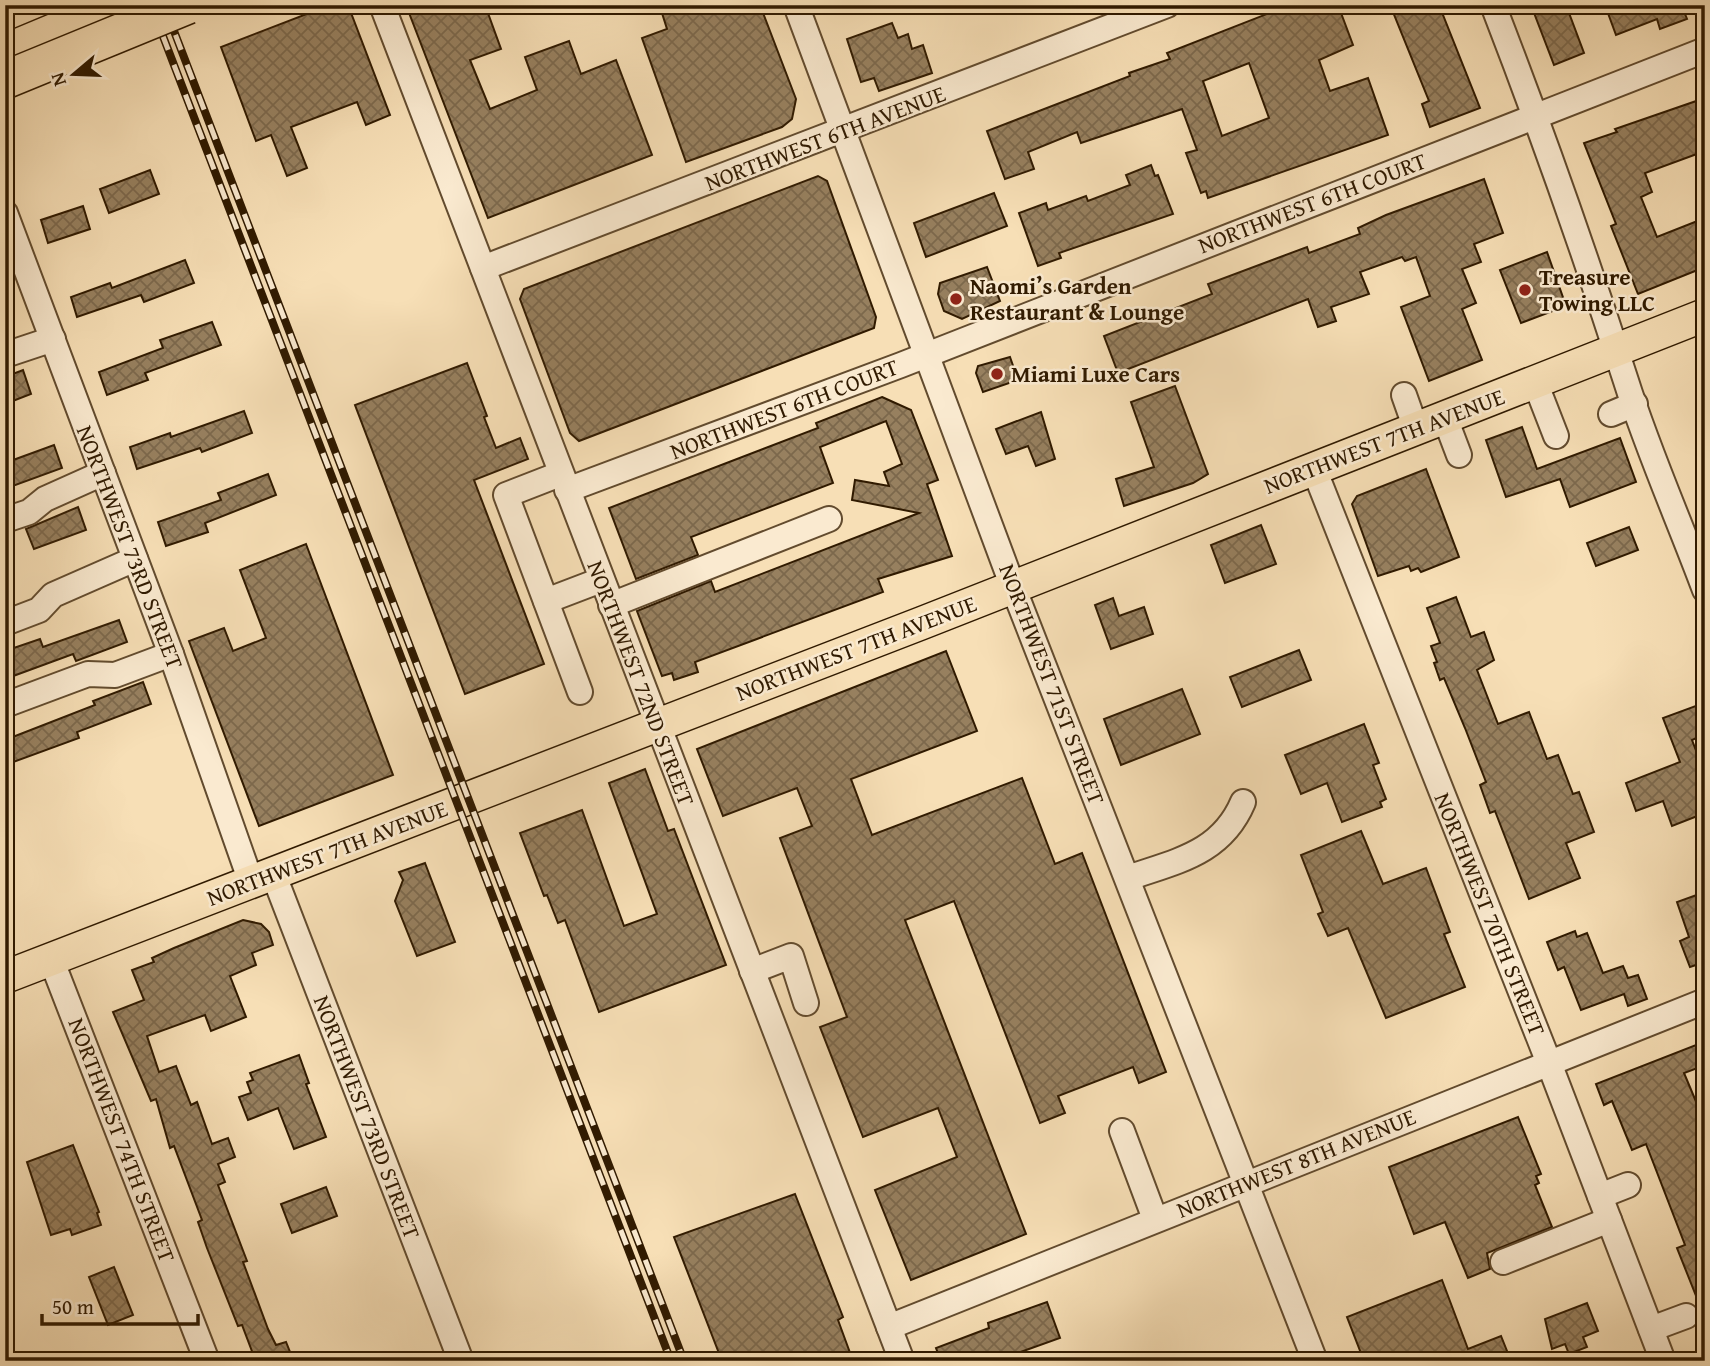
<svg xmlns="http://www.w3.org/2000/svg" width="1710" height="1366" font-family="'Gentium Book Plus',serif">
  <style>
    .building { fill: url(#building-cross-hatch); stroke: #301a00; stroke-width: 2; fill-rule: evenodd }
    .lines { fill: none; stroke-linecap: round; stroke-linejoin: round }
    .minor-casing { stroke: #624b2e; stroke-width: 28 }
    .major-casing { stroke: #301a00; stroke-width: 35 }
    .highway-casing { stroke: #301a00; stroke-width: 40 }
    .minor { stroke: #faead0; stroke-width: 24 }
    .major { stroke: #f7dfb6; stroke-width: 32 }
    .highway { stroke: #f7dfb6; stroke-width: 37 }
    .rail-casing { stroke: #301a00; stroke-width: 8 }
    .rail { stroke: #faead0; stroke-width: 5; stroke-dasharray: 16; stroke-linecap: butt }
    .highway-bridge-casing { stroke: #301a00; stroke-width: 40; stroke-linecap: butt }
    .highway-bridge { stroke: #f7dfb6; stroke-width: 37 }
    .poi-dot { fill: #8f2418; stroke: #faead0; stroke-width: 2.5 }
    .labels { text-anchor: middle; stroke-width: 5; stroke-linejoin: round; paint-order: stroke }
    .street-label { font-size: 23px; fill: #301a00; stroke: #faead0 }
    .poi-label { font-size: 23px; font-weight: bold; fill: #301a00; stroke: #faead0; text-anchor: start }
  </style>
  <defs>
    <pattern id="building-cross-hatch" width="8" height="8" patternUnits="userSpaceOnUse" patternTransform="scale(1.75)"><rect width="8" height="8" fill="#97805f"/><path d="M0 0l8 8M0 8l8-8" fill="none" stroke="#7c684c"/></pattern>
  </defs>
  <rect width="100%" height="100%" fill="#f7dfb6"/>
  <filter id="stains"><feTurbulence type="fractalNoise" baseFrequency=".00286" numOctaves="4"/><feColorMatrix values="0 0 0 0 .2 0 0 0 0 .09 0 0 0 0 .02 0 0 0 .5 -.17"/></filter>
  <radialGradient id="worn" r=".72"><stop offset=".6" stop-color="#630" stop-opacity="0"/><stop offset="1" stop-color="#630" stop-opacity=".3"/></radialGradient>
  <g class="building">
    <polygon points="330,5 348,5 390,115 366,125 357,102 291,127 307,168 287,176 271,135 256,141 221,47"/>
    <polygon points="406,5 485,5 501,49 470,60 490,109 537,90 525,57 569,41 581,74 616,60 652,155 488,218"/>
    <polygon points="681,5 760,5 796,99 792,119 782,127 686,162 642,38 667,29 662,13"/>
    <path d="M1290,5H1338L1353,45L1319,60L1330,91L1368,78L1388,135L1208,198L1206,191L1201,193L1186,153L1197,150L1182,109L1081,143L1077,132L1028,152L1034,169L1005,179L987,131L1130,76L1129,73L1170,59L1167,53ZM1249,63L1269,118L1222,136L1203,81Z"/>
    <polygon points="1412,5 1439,5 1480,108 1430,127 1422,104 1429,101 1393,12"/>
    <polygon points="1531,5 1566,5 1584,53 1554,65"/>
    <polygon points="1605,5 1689,5 1689,7 1683,9 1687,19 1660,29 1657,19 1616,35"/>
    <polygon points="892,23 898,38 908,34 912,49 923,45 932,73 879,91 874,78 861,82 847,39"/>
    <polygon points="1705,98 1705,151 1645,173 1652,192 1641,197 1657,237 1705,218 1705,267 1638,294 1611,226 1616,224 1584,143 1617,132 1615,129"/>
    <polygon points="1151,165 1155,176 1158,175 1173,214 1059,253 1061,258 1038,266 1019,213 1046,203 1048,210 1086,196 1088,201 1130,185 1126,175"/>
    <polygon points="150,170 159,194 109,213 100,189"/>
    <polygon points="818,176 827,181 876,317 874,328 579,441 570,433 520,299 524,289"/>
    <polygon points="1484,179 1503,233 1474,244 1481,262 1462,269 1476,303 1462,309 1482,360 1429,381 1401,307 1430,296 1416,257 1405,261 1402,257 1360,272 1369,294 1331,307 1336,321 1318,327 1308,299 1118,373 1104,336 1212,294 1208,284 1307,247 1309,253 1360,234 1358,228 1386,215"/>
    <polygon points="994,193 1007,226 926,257 914,223"/>
    <polygon points="83,206 90,229 48,243 41,220"/>
    <polygon points="1547,252 1566,306 1521,323 1500,270"/>
    <polygon points="185,260 194,283 144,302 141,295 77,317 71,297 110,283 112,288"/>
    <polygon points="987,267 1000,301 962,319 944,311 938,294 940,283"/>
    <polygon points="212,322 221,345 145,373 148,380 107,395 99,372 163,348 160,340"/>
    <polygon points="1010,357 1018,380 983,392 976,373 978,366"/>
    <polygon points="467,363 487,416 484,417 496,448 520,438 528,459 474,480 544,664 465,694 355,405"/>
    <polygon points="23,370 31,394 5,404 5,377"/>
    <polygon points="1175,386 1208,474 1193,483 1124,506 1116,479 1154,467 1131,402"/>
    <polygon points="882,397 911,410 938,480 927,484 952,556 878,579 883,592 695,662 698,672 674,680 672,673 662,676 637,611 711,581 715,592 919,513 852,500 855,480 889,486 884,472 902,464 886,421 820,447 833,483 691,537 698,555 636,579 609,508 818,428 816,423"/>
    <polygon points="244,411 252,433 202,452 200,448 137,469 130,447 170,433 171,437"/>
    <polygon points="1041,412 1055,459 1036,466 1028,446 1006,454 996,429"/>
    <polygon points="1522,427 1537,469 1620,438 1636,482 1570,507 1560,479 1506,497 1486,440"/>
    <polygon points="54,445 62,468 10,487 5,463"/>
    <polygon points="1426,469 1459,557 1421,572 1418,568 1411,571 1409,566 1378,576 1352,504 1357,496"/>
    <polygon points="268,474 276,495 205,523 208,532 166,546 158,522 221,500 218,493"/>
    <polygon points="78,507 86,530 34,549 26,529"/>
    <polygon points="1261,525 1276,564 1225,583 1211,545"/>
    <polygon points="1629,527 1638,550 1596,566 1587,543"/>
    <polygon points="306,544 393,775 259,826 189,641 224,628 233,651 266,638 240,570"/>
    <polygon points="1456,597 1471,637 1484,632 1494,660 1477,670 1498,724 1529,712 1547,759 1558,755 1573,794 1579,792 1594,832 1566,843 1580,878 1529,899 1495,811 1490,813 1480,785 1486,782 1465,728 1444,678 1440,680 1434,663 1437,662 1431,646 1440,643 1427,608"/>
    <polygon points="1113,598 1119,616 1144,607 1153,634 1111,649 1095,605"/>
    <polygon points="119,620 127,642 76,661 73,654 5,679 5,651 40,639 43,647"/>
    <polygon points="1299,650 1311,680 1242,707 1230,677"/>
    <polygon points="946,651 977,731 851,779 872,835 1022,778 1055,864 1082,853 1166,1072 1139,1083 1133,1067 1058,1096 1065,1113 1040,1123 954,901 905,920 1026,1234 911,1280 875,1190 957,1157 938,1108 863,1137 820,1027 847,1017 780,838 812,826 797,788 723,816 697,749"/>
    <polygon points="143,682 151,704 77,732 79,738 5,765 5,740 95,705 93,701"/>
    <polygon points="1182,689 1200,734 1121,765 1104,719"/>
    <polygon points="1701,704 1705,734 1692,740 1705,774 1705,813 1672,826 1663,801 1636,811 1626,783 1680,762 1663,718"/>
    <polygon points="1364,724 1379,763 1373,765 1386,799 1380,802 1382,807 1342,822 1327,783 1301,794 1285,755"/>
    <polygon points="645,769 668,831 674,829 726,965 599,1012 565,920 558,923 547,895 544,896 520,833 582,810 624,926 657,914 609,783"/>
    <polygon points="1361,831 1383,884 1426,868 1450,932 1444,934 1465,987 1386,1018 1348,928 1328,936 1318,914 1323,912 1301,855"/>
    <polygon points="425,863 455,942 417,956 395,901 403,880 399,872"/>
    <polygon points="1705,892 1705,973 1703,974 1699,964 1690,967 1680,941 1689,937 1677,902"/>
    <polygon points="243,920 261,924 269,932 273,945 252,953 256,965 230,976 246,1017 211,1031 205,1015 147,1036 159,1072 176,1066 191,1105 197,1102 212,1144 228,1138 235,1157 218,1164 225,1182 218,1185 247,1261 243,1262 268,1329 276,1345 286,1342 292,1357 282,1361 240,1361 253,1354 242,1325 238,1326 207,1248 198,1222 202,1220 174,1146 170,1148 156,1099 151,1101 113,1012 144,1000 132,970 154,962 152,958 174,948"/>
    <polygon points="1575,931 1577,937 1587,933 1603,973 1623,966 1628,978 1638,975 1647,999 1628,1006 1624,994 1581,1010 1564,967 1558,970 1547,942"/>
    <polygon points="1696,1045 1703,1066 1684,1073 1705,1123 1704,1316 1677,1248 1685,1245 1646,1144 1632,1150 1612,1101 1604,1105 1596,1084"/>
    <polygon points="299,1055 309,1083 306,1084 326,1137 294,1149 278,1108 248,1120 239,1097 251,1093 247,1082 253,1080 250,1073"/>
    <polygon points="1518,1117 1541,1174 1536,1176 1539,1183 1535,1185 1552,1227 1487,1253 1490,1269 1468,1278 1445,1222 1414,1234 1389,1167"/>
    <polygon points="73,1145 99,1212 97,1213 101,1225 72,1235 70,1229 51,1235 27,1162"/>
    <polygon points="326,1187 337,1216 292,1233 281,1204"/>
    <polygon points="795,1194 843,1317 838,1320 853,1361 722,1361 674,1237"/>
    <polygon points="114,1267 133,1315 108,1325 89,1277"/>
    <polygon points="1442,1280 1468,1349 1501,1336 1511,1361 1364,1361 1347,1317"/>
    <polygon points="1047,1302 1060,1338 1001,1359 1000,1354 982,1361 941,1361 936,1348 989,1328 988,1323"/>
    <polygon points="1587,1303 1598,1331 1583,1337 1587,1347 1569,1354 1565,1344 1552,1349 1545,1319"/>
  </g>
  <g class="lines">
    <defs>
      <g id="minor">
        <polyline points="382,5 902,1361"/>
        <polyline points="796,5 1013,587 1315,1361"/>
        <path d="M1493,5C1541,129 1585,254 1626,381C1648,451 1679,520 1705,590"/>
        <polyline points="5,213 171,654 251,882"/>
        <polyline points="483,268 1167,5"/>
        <polyline points="5,355 53,339"/>
        <polyline points="1535,382 1556,436"/>
        <polyline points="1404,395 1416,429"/>
        <polyline points="1611,414 1635,404"/>
        <polyline points="1445,418 1459,455"/>
        <polyline points="1314,469 1549,1063 1663,1361"/>
        <polyline points="560,474 506,495 580,692"/>
        <polyline points="567,490 901,365 1705,50"/>
        <polyline points="5,520 29,512 45,499 103,473"/>
        <polyline points="546,601 601,580"/>
        <polyline points="611,605 829,519"/>
        <polyline points="5,623 39,610 53,595 135,559"/>
        <polyline points="5,705 88,674 115,675 171,654"/>
        <polyline points="273,873 461,1361"/>
        <path d="M1128,878C1176,861 1221,854 1243,802"/>
        <polyline points="51,959 207,1361"/>
        <polyline points="752,971 791,956 806,1003"/>
        <polyline points="1122,1131 1155,1219"/>
        <polyline points="1600,1196 1628,1185"/>
        <polyline points="1503,1262 1609,1220"/>
        <polyline points="889,1327 1705,1001"/>
        <polyline points="1651,1329 1686,1316"/>
      </g>
      <polyline id="major" points="5,977 922,623 1705,315"/>
      <polyline id="highway" points="5,53 120,5"/>
    </defs>
    <use href="#minor" class="minor-casing"/>
    <use href="#major" class="major-casing"/>
    <use href="#highway" class="highway-casing"/>
    <use href="#minor" class="minor"/>
    <use href="#major" class="major"/>
    <use href="#highway" class="highway"/>
    <defs>
      <g id="rail">
        <polyline points="151,5 671,1361"/>
        <polyline points="164,5 684,1361"/>
      </g>
    </defs>
    <use href="#rail" class="rail-casing"/>
    <use href="#rail" class="rail"/>
    <defs>
      <polyline id="highway-bridge" points="5,80 188,5"/>
    </defs>
    <use href="#highway-bridge" class="highway-bridge-casing"/>
    <use href="#highway-bridge" class="highway-bridge"/>
  </g>
  <g class="poi-dot">
    <circle cx="1525" cy="290" r="7"/>
    <circle cx="956" cy="299" r="7"/>
    <circle cx="997" cy="374" r="7"/>
  </g>
  <g class="labels">
    <g class="street-label">
      <text transform="translate(825 138) rotate(-21)" y="8">NORTHWEST 6TH AVENUE</text>
      <text transform="translate(1312 203) rotate(-21)" y="8">NORTHWEST 6TH COURT</text>
      <text transform="translate(784 409) rotate(-21)" y="8">NORTHWEST 6TH COURT</text>
      <text transform="translate(1384 441) rotate(-21)" y="8">NORTHWEST 7TH AVENUE</text>
      <text transform="translate(130 547) rotate(69)" y="8">NORTHWEST 73RD STREET</text>
      <text transform="translate(856 648) rotate(-21)" y="8">NORTHWEST 7TH AVENUE</text>
      <text transform="translate(641 683) rotate(69)" y="8">NORTHWEST 72ND STREET</text>
      <text transform="translate(1052 684) rotate(69)" y="8">NORTHWEST 71ST STREET</text>
      <text transform="translate(327 853) rotate(-21)" y="8">NORTHWEST 7TH AVENUE</text>
      <text transform="translate(1490 914) rotate(68)" y="8">NORTHWEST 70TH STREET</text>
      <text transform="translate(367 1117) rotate(69)" y="8">NORTHWEST 73RD STREET</text>
      <text transform="translate(122 1140) rotate(69)" y="8">NORTHWEST 74TH STREET</text>
      <text transform="translate(1296 1163) rotate(-22)" y="8">NORTHWEST 8TH AVENUE</text>
    </g>
    <g class="poi-label">
      <text x="1539" y="285">Treasure<tspan x="1539" dy="26">Towing LLC</tspan></text>
      <text x="970" y="294">Naomi’s Garden<tspan x="970" dy="26">Restaurant &amp; Lounge</tspan></text>
      <text x="1011" y="382">Miami Luxe Cars</text>
    </g>
  </g>
  <rect width="1710" height="1366" fill="none" stroke="#f7dfb6" stroke-width="28"/>
  <rect x="7" y="7" width="1696" height="1352" fill="none" stroke="#301a00" stroke-width="3.5"/>
  <rect x="14" y="14" width="1682" height="1338" fill="none" stroke="#301a00" stroke-width="2"/>
  <g transform="translate(74 74) rotate(251)" stroke="#faead0" stroke-width="5" paint-order="stroke">
  <path d="M0-5L12 26L0 18L-12 26Z" fill="#301a00"/>
  <text y="-10" font-size="19" font-weight="bold" text-anchor="middle" fill="#301a00">N</text>
  </g>
  <path d="M42 1314v10h156v-10" fill="none" stroke="#301a00" stroke-width="3.5"/>
  <text x="52" y="1314" font-size="21" fill="#301a00" stroke="#faead0" stroke-width="5" paint-order="stroke">50 m</text>
  <rect width="100%" height="100%" filter="url(#stains)"/>
  <rect width="100%" height="100%" fill="url(#worn)"/>
</svg>
